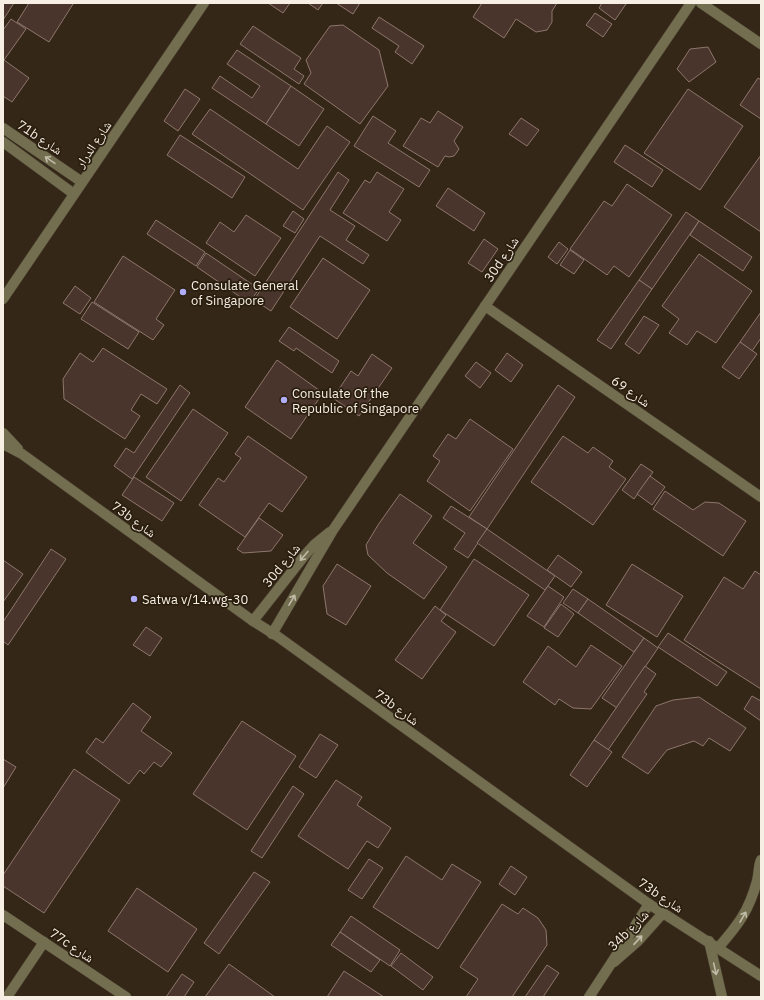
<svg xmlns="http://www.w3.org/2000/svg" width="764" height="1000" font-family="'IBM Plex Sans','Noto Naskh Arabic',sans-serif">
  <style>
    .building { fill: #49352c; stroke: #8e766d }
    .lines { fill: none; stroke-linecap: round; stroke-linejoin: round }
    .service-casing { stroke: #4f4334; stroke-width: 11 }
    .minor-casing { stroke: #4f4334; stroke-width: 11 }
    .service { stroke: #726e4f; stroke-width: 10 }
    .minor { stroke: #726e4f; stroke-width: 10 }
    .oneway { stroke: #c2bba8 }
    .poi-dot { fill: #b0aefa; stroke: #2a1e0e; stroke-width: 1.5 }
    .labels { text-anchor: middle; stroke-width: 3.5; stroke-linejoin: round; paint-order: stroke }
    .street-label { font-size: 13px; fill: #f7eee4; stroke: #2a1e0e }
    .poi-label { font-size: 13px; fill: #f7eee4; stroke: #2a1e0e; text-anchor: start }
  </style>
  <rect width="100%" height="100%" fill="#342717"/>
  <g class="building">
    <polygon points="3,3 14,3 3,20"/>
    <polygon points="29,3 73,3 73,4 49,42 17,22"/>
    <polygon points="268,3 290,3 283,13"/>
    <polygon points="308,3 323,3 318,10"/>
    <polygon points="336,3 360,3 353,14"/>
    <polygon points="482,3 557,3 552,11 552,22 547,30 536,32 516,19 504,38 473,17"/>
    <polygon points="602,3 624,3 626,4 615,20 599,8"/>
    <polygon points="595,13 612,24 603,37 586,25"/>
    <polygon points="379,17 424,46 412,64 395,52 399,46 372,28"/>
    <polygon points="11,19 26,29 4,60 29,78 12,102 3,96 3,30"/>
    <polygon points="343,25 379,50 388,86 360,124 304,84 311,73 306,60 330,26"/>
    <polygon points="253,26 301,58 294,69 304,76 299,84 240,44"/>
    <polygon points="708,47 716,62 689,82 677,69 690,49"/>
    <polygon points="237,50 291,86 266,124 212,88 220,76 252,98 260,86 227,64"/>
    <polygon points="758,78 761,80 761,119 740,105"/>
    <polygon points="291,86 324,109 299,146 266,124"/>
    <polygon points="185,89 200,99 178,131 164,121"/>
    <polygon points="688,89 743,126 700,190 644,153"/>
    <polygon points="210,109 298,169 327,126 350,142 303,210 192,134"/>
    <polygon points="438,111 463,127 454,141 459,149 457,152 454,156 449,157 445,156 438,167 403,146 421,118 430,123"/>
    <polygon points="373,116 396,131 388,143 430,170 419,187 354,146"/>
    <polygon points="521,118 539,130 527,146 509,134"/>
    <polygon points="180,135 245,177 232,198 167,155"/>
    <polygon points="625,145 663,170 652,187 614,162"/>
    <polygon points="761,155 761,232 724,207"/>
    <polygon points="338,172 349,180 330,210 355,226 346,240 369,255 363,264 320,236 271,311 254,300"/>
    <polygon points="377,172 404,189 389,212 401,220 387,241 343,213 365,180 370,183"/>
    <polygon points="627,184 672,215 629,277 614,266 607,275 570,249 604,201 612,206"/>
    <polygon points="448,188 485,213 474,231 436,206"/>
    <polygon points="293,211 304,219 295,233 283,226"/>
    <polygon points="686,212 699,221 652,289 639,280"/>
    <polygon points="246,215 281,238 255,276 206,243 220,222 234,232"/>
    <polygon points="156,220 205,252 196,266 147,234"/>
    <polygon points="699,221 752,257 743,271 690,235"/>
    <polygon points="484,239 498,249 482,272 468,263"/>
    <polygon points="559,242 568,249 557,264 548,257"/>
    <polygon points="570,250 584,260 574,274 560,265"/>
    <polygon points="206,253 259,289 249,303 197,267"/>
    <polygon points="699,254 752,291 716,343 697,331 687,345 669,333 679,319 662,306"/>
    <polygon points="123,256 175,290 156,319 164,325 153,340 94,302"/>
    <polygon points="323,258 370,290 337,339 290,307"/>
    <polygon points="639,280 652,289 611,349 597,340"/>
    <polygon points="75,286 91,298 80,314 63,303"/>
    <polygon points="92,302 139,332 128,349 81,319"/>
    <polygon points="761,312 761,338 752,351 740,342"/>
    <polygon points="644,316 659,325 639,354 625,344"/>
    <polygon points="289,327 339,361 332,373 296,348 294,351 279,341"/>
    <polygon points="740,342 757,354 739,379 722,367"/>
    <polygon points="103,348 167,389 157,404 141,394 131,410 140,416 125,439 64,399 63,379 80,353 93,362"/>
    <polygon points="507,353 523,365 511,382 495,370"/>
    <polygon points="372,354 392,368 359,416 333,398 351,371 358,376"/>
    <polygon points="277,360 323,393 291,439 245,407"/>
    <polygon points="476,362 491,373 480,388 465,376"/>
    <polygon points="180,385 190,393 132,479 114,466 126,448 134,453"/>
    <polygon points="558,385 575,397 487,529 469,517"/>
    <polygon points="193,409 228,433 181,501 146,477"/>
    <polygon points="470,419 513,449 470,511 427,481 440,461 433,456 448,434 456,439"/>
    <polygon points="248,436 307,477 282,512 269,503 245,537 199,505 218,478 224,482 241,458 235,454"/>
    <polygon points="563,436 588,453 593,447 613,461 609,467 626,479 593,525 531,482"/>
    <polygon points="641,464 653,472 634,499 622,490"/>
    <polygon points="650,476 665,487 652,505 637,494"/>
    <polygon points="134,477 174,503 162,521 122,495"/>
    <polygon points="665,491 693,510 705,502 719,503 746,521 723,556 653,509"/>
    <polygon points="400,494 432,516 413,543 447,567 424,599 387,573 368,555 366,545 378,525"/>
    <polygon points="451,506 487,529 468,558 454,549 465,533 443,518"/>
    <polygon points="259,518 283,535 271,551 243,553 237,549"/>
    <polygon points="487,529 555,576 545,590 477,543"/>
    <polygon points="51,549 66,559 8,645 3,641 3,622"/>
    <polygon points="558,555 582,572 571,587 547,570"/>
    <polygon points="474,559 529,595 494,646 440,610"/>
    <polygon points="3,560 23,574 3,602"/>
    <polygon points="337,564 371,586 346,625 327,614 323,586"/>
    <polygon points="632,564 683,596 657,637 606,605"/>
    <polygon points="755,571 761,575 761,689 684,640 724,577 743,589"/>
    <polygon points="548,586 564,597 544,627 527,616"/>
    <polygon points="573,589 588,599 578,613 563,603"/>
    <polygon points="588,599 644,638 634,652 578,613"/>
    <polygon points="561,604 574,614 558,637 544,628"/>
    <polygon points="435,606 446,615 441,621 456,632 422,679 395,660"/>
    <polygon points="146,627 162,638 150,656 133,645"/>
    <polygon points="668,633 727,672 717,686 658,647"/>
    <polygon points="644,638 658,648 617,708 602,698"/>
    <polygon points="591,645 622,666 591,709 573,708 559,699 555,705 523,682 548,646 576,667"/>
    <polygon points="645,666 656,674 644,692 647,694 608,750 594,740"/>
    <polygon points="752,696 761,701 761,721 744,709"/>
    <polygon points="699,697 746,728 730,751 709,738 703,746 694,741 667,750 648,774 622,757 656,706 673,700"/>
    <polygon points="133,703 151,717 141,731 172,753 161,767 154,762 144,774 140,770 129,784 86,752 96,738 103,743"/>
    <polygon points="242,721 296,756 247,830 193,794"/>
    <polygon points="320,734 338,745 316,778 299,767"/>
    <polygon points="594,740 612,752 587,787 570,775"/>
    <polygon points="3,759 16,767 3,788"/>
    <polygon points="74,769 120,800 44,913 3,886 3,875"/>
    <polygon points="336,780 362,797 357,805 391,828 378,848 367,841 348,869 298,836"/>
    <polygon points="293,786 304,794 262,858 251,851"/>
    <polygon points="406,856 442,880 452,864 481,882 438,949 373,907"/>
    <polygon points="369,859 383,868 362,899 348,890"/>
    <polygon points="511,866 527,877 515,895 499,884"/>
    <polygon points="254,872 270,882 219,954 204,943"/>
    <polygon points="137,888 197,929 168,972 108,931"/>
    <polygon points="502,904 518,914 523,908 538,918 546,930 547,945 512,997 466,997 478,979 460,967"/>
    <polygon points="351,916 400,950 390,966 340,932"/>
    <polygon points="340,932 380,960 371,972 331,945"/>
    <polygon points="401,953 433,977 423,990 391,966"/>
    <polygon points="229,964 275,997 205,997"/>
    <polygon points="547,965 559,973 543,997 525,997"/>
    <polygon points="344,971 384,997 327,997"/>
    <polygon points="182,974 194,982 184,997 166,997"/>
  </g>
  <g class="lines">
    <defs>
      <polyline id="service" points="709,941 722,997"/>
      <g id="minor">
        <polyline points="701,3 761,44"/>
        <polyline points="3,128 82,182"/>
        <polyline points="3,142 74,194"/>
        <polyline points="3,299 204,3"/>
        <polyline points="485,306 761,497"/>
        <polyline points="3,433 18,449"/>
        <polyline points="3,444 22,454 253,621 277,636 649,904 761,976"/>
        <polyline points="253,621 305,555 314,545 330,532"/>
        <polyline points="272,634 333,530 691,3"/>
        <polyline points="3,915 126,997"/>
        <path d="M718,948C738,925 749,911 757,881C759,874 758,867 761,860"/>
        <polyline points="614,962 638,941 663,913"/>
        <polyline points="7,997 44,942"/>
        <path d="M589,997C610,966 629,935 649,904"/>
      </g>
    </defs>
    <use href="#service" class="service-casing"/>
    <use href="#minor" class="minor-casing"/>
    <use href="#service" class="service"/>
    <use href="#minor" class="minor"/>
  </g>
  <defs><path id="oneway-shaft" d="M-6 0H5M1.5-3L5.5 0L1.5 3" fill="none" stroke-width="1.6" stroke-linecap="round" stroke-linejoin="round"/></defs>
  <g class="oneway">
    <use href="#oneway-shaft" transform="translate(50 160) rotate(-146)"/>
    <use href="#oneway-shaft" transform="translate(304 556) rotate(130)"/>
    <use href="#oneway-shaft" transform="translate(292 600) rotate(-60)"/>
    <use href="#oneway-shaft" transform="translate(743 917) rotate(-60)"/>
    <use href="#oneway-shaft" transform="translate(638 940) rotate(-47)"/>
    <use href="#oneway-shaft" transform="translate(715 969) rotate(77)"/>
  </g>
  <g class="poi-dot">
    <circle cx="183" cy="292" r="4"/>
    <circle cx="284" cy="400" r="4"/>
    <circle cx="134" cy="599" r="4"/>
  </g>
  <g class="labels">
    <g class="street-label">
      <text transform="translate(40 137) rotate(34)" y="5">71b شارع</text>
      <text transform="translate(93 144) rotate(-56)" y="5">شارع الدرار</text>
      <text transform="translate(501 259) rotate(-56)" y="5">30d شارع</text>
      <text transform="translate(631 391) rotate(35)" y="5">شارع 69</text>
      <text transform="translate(134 519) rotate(36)" y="5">73b شارع</text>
      <text transform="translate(281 565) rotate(-51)" y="5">30d شارع</text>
      <text transform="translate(397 707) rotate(36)" y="5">73b شارع</text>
      <text transform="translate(661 895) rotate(34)" y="5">73b شارع</text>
      <text transform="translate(628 930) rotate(-45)" y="5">34b شارع</text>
      <text transform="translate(72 945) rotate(34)" y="5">77c شارع</text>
    </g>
    <g class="poi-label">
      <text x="191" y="290">Consulate General<tspan x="191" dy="15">of Singapore</tspan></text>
      <text x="292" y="398">Consulate Of the<tspan x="292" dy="15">Republic of Singapore</tspan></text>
      <text x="142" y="604">Satwa v/14.wg-30</text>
    </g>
  </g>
  <rect width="764" height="1000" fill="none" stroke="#f7eee4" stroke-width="8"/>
</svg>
